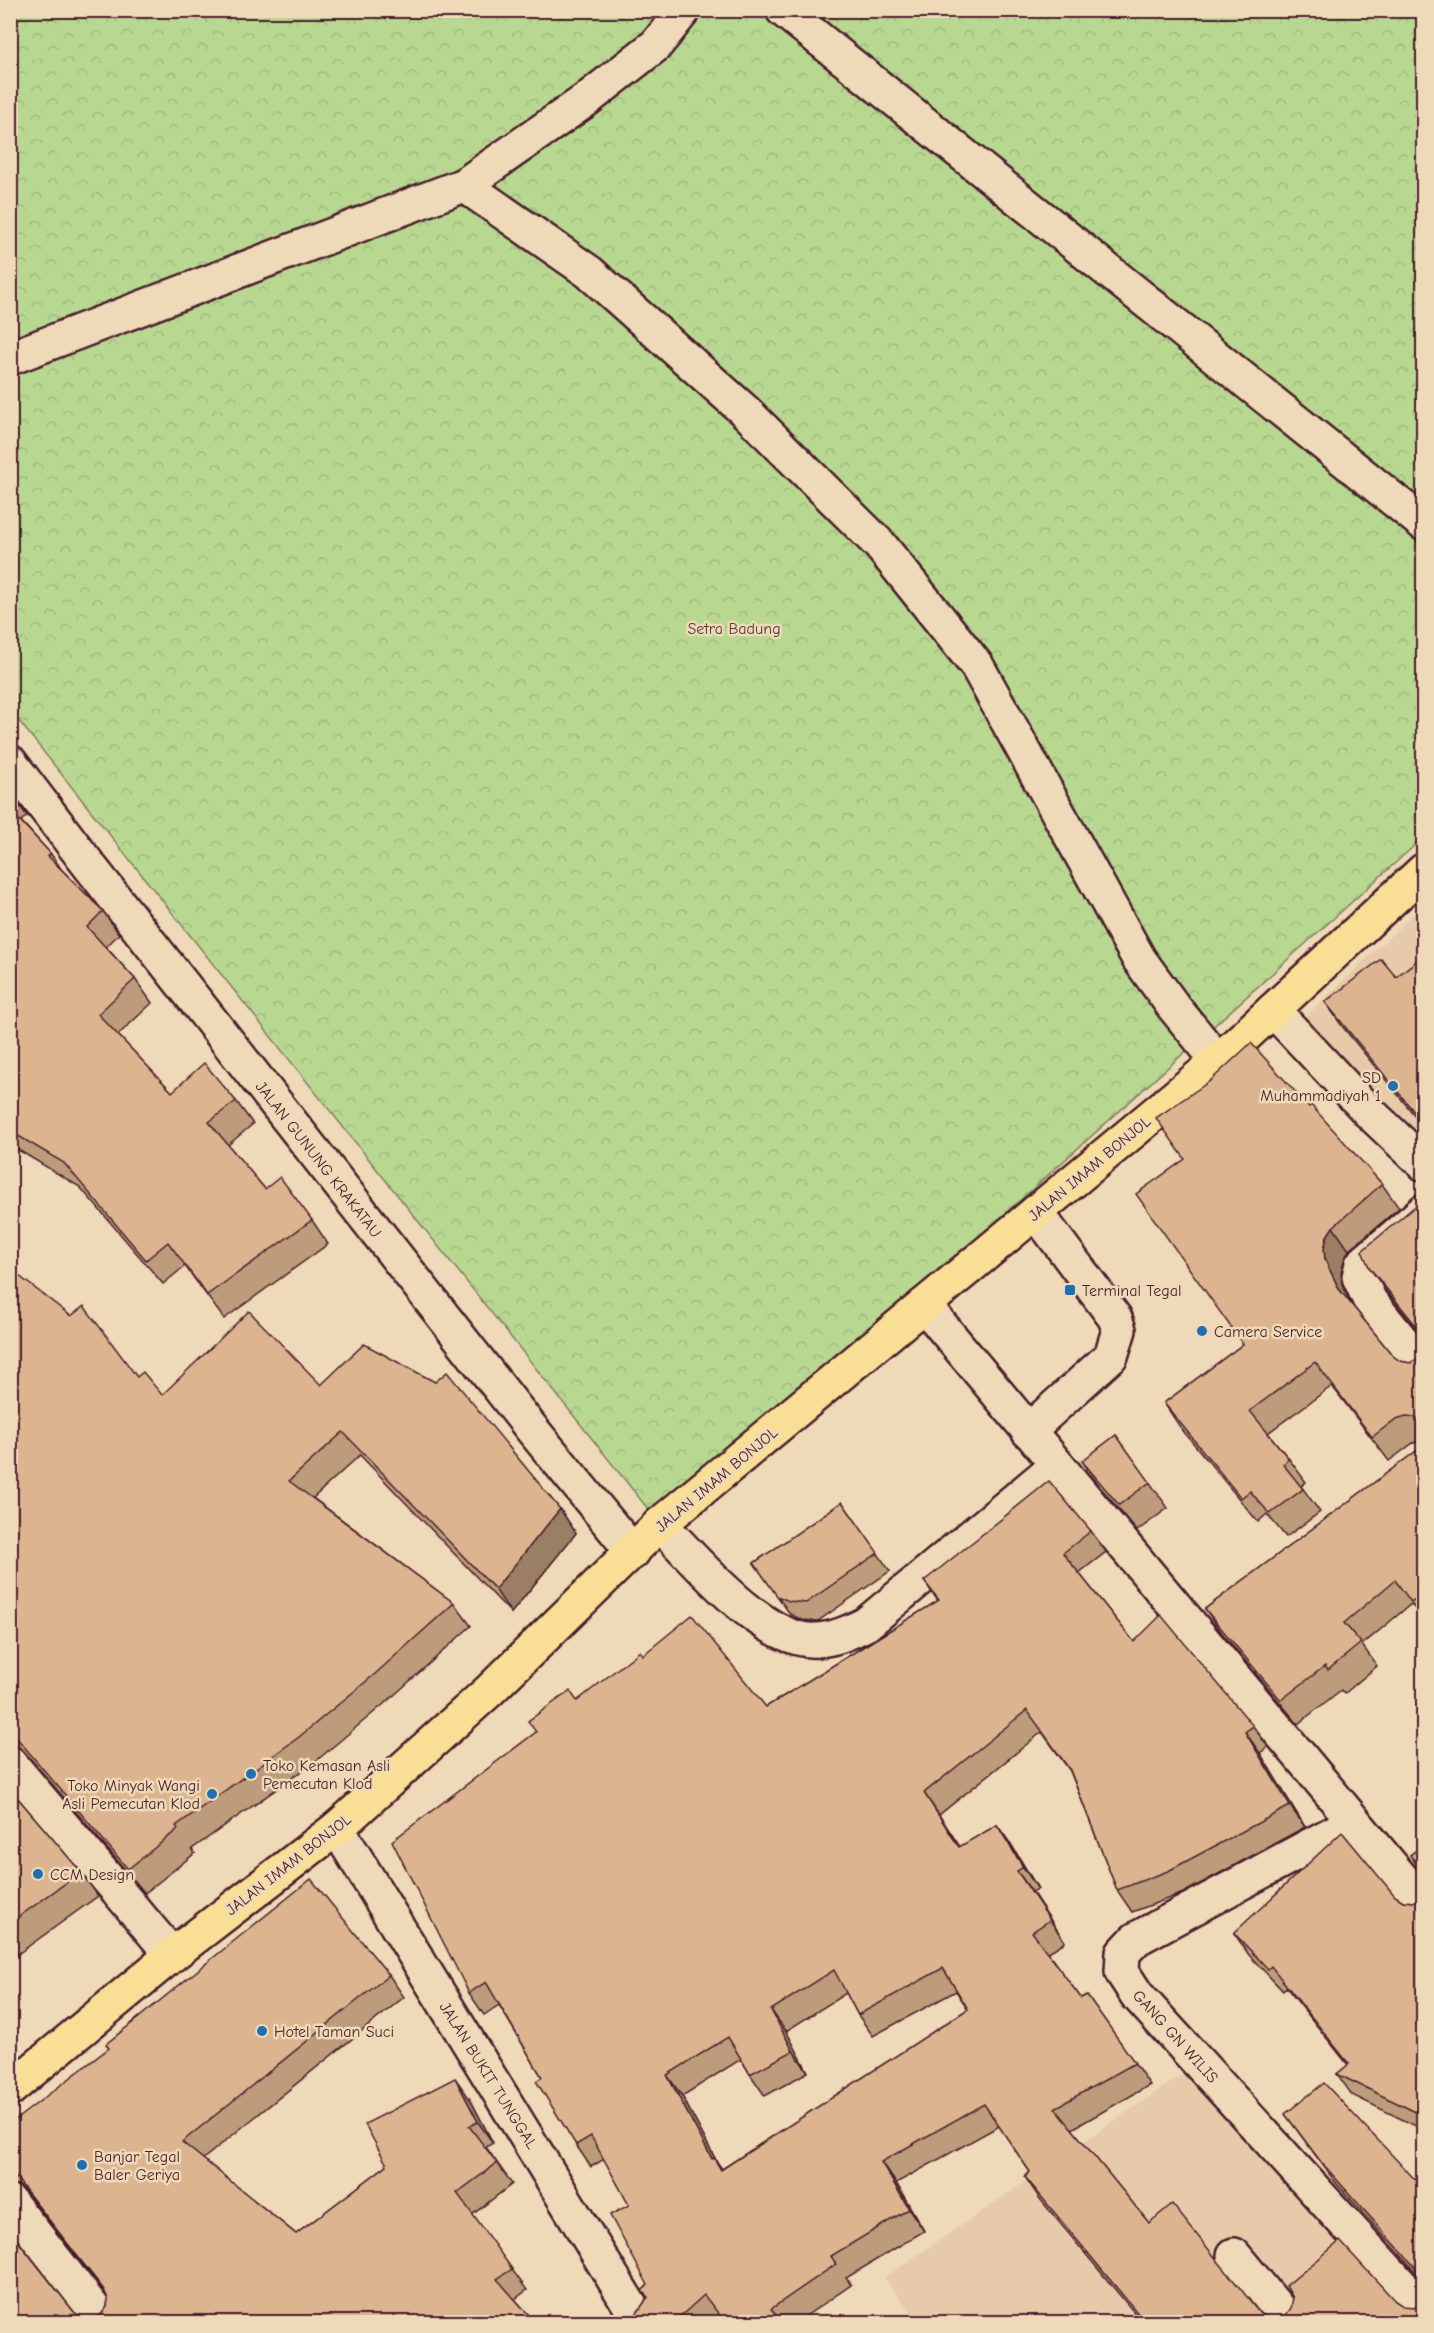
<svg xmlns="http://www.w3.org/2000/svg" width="1434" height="2333" font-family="'Comic Neue',sans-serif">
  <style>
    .built { fill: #e6caa9 }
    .forest { fill: url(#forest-crowns); stroke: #817c5e; stroke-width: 1.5 }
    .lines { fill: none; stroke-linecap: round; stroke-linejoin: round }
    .minor-casing { stroke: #4a1f2b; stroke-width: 38 }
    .highway-casing { stroke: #4a1f2b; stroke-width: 38 }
    .minor { stroke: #eed9b8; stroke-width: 33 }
    .highway { stroke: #f9df96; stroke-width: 33 }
    .wall { fill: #bd9c7c; stroke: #4a1f2b; stroke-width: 1.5; fill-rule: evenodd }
    .shaded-wall { fill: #9a7f65; stroke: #4a1f2b; stroke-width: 1.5 }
    .building { fill: #dcb590; stroke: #4a1f2b; stroke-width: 1.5; fill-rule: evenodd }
    .poi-dot { fill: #1f6fb2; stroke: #eed9b8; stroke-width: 2 }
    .labels { text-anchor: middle; stroke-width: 5; stroke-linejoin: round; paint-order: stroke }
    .park-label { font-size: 16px; fill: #5a3b3a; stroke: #eed9b8 }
    .poi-label { font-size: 16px; fill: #4a1f2b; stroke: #eed9b8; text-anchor: start }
    .street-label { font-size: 16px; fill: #4a1f2b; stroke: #eed9b8 }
  </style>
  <defs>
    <pattern id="forest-crowns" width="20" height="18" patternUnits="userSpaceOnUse" patternTransform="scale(1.5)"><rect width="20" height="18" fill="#b8d891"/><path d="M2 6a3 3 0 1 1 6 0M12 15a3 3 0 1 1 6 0" fill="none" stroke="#a0b97d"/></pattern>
  </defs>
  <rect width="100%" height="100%" fill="#eed9b8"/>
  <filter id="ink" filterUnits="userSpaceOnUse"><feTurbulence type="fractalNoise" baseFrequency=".0167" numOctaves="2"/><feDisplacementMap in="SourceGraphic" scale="12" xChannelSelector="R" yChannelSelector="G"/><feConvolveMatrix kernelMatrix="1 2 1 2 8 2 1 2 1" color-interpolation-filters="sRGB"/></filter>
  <g filter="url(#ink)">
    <g class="built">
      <polygon points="1423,905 1423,1154 1303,1019"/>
      <polygon points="1198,2064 1421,2322 919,2322 884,2278"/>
    </g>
    <polygon class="forest" points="11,11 1423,11 1423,838 660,1524 11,711"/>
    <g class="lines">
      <defs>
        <g id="minor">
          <polyline points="783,10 1424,524"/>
          <polyline points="464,185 589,272 746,412 880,545 977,666 1139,959 1173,1006 1218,1061"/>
          <polyline points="10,358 464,185 586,100 656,45 684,10"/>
          <polyline points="10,762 88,864 531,1428 633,1552"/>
          <polyline points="1273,1010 1369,1112 1424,1164"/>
          <polyline points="1424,1211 1362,1264 1359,1277 1370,1301 1424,1368"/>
          <polyline points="924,1305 1424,1905"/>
          <polyline points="1028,1431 1111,1356 1119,1330 1115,1318 1036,1212"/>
          <path d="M660,1524C694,1559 766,1645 817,1640C835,1639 850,1632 866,1624L1057,1465"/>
          <polyline points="10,1763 172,1955"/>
          <polyline points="1354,1822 1136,1939 1123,1953 1122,1972 1137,1995 1424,2310"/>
          <polyline points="337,1828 640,2322"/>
          <polyline points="10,2202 104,2322"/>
          <polyline points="1234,2255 1289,2322"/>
        </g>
        <polyline id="highway" points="10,2089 172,1955 337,1828 489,1691 660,1524 1218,1061 1424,870"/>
      </defs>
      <use href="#minor" class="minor-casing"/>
      <use href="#highway" class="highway-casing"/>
      <use href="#minor" class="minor"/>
      <use href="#highway" class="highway"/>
    </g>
    <g class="wall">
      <polygon points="10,792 27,816 21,821 51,854 62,870 103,911 119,934 106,947 135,979 152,1003 118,1035 172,1092 236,1101 253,1124 228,1145 265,1189 312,1220 328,1244 224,1319 185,1266 163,1284 80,1187 10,1145 10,1031 16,1023 10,1016"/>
      <polygon points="1424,955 1424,1127 1342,1026 1325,1002 1396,977"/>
      <polygon points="1309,1107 1382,1184 1399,1208 1349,1250 1344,1260 1341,1273 1342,1284 1352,1305 1393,1356 1400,1361 1410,1363 1420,1358 1424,1353 1424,1440 1413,1443 1389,1461 1332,1386 1268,1433 1289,1459 1306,1482 1301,1486 1320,1512 1286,1537 1267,1514 1258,1522 1180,1427 1164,1403 1243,1344"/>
      <polygon points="1424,1196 1424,1338 1386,1291 1369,1267"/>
      <polygon points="10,1269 137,1377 162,1395 321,1385 560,1509 576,1533 511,1613 360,1455 313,1498 454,1603 471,1626 391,1698 316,1761 192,1849 195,1853 145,1893 24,1751 16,1745 10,1745"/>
      <polygon points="1116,1435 1168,1508 1137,1531 1100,1487 1082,1461"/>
      <polygon points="1424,1443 1424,1620 1411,1604 1362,1645 1377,1666 1344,1694 1341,1690 1298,1724 1222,1633 1205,1609 1419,1449"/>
      <polygon points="842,1502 890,1571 818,1621 802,1620 790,1614 754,1563"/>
      <path d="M1091,1531L1106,1552L1079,1573L1134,1642L1253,1726L1268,1747L1260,1753L1305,1827L1183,1893L1132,1912L1117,1890L1070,1771L1042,1732L939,1815L960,1847L997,1825L1012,1846L1038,1889L1032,1892L1065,1942L1047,1953L1081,1998L1087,1995L1150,2085L1072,2129L1149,2223L1267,2318L1276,2319L1395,2301L1424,2322H1142L1040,2199L1025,2177L1030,2172L999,2126L896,2183L924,2231L846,2278L851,2285L797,2322H724L719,2316L712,2322H619L635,2316L647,2299L642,2291L648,2285L629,2205L604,2159L591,2167L576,2145L542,2077L499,2005L484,2015L469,1993L577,1701L643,1655L766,1707L938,1601L924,1581ZM956,1991L968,2009L722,2169L717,2162L682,2096L741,2059L750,2074L765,2096L808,2072L786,2031L846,1993L858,2015L873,2036Z"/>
      <polygon points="10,1789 81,1872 98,1896 15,1956 10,1950"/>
      <polygon points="1424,1845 1424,1875 1410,1855"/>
      <polygon points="1424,1895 1424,2130 1352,2095 1337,2074 1348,2065 1286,1987 1283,1991 1249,1955 1234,1933 1395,1896 1403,1901 1413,1902 1421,1898"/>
      <polygon points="389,1975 404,1997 203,2159 296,2234 387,2165 470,2099 493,2143 486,2147 512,2184 472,2215 527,2290 515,2299 535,2322 10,2322 74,2312 83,2318 91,2319 100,2316 107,2307 108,2299 106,2294 25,2190 18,2185 10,2184 10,2124"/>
      <polygon points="1285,2114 1424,2189 1424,2281 1336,2183"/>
    </g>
    <g class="shaded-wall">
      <polygon points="1333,1227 1349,1250 1344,1260 1341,1273 1342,1284 1355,1313 1339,1289 1325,1260 1324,1249 1327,1236"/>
      <polygon points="560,1509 576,1533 511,1613 495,1589"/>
      <polygon points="1245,1732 1260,1753 1305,1827 1290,1806"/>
      <polygon points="924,1793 939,1815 974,1869 959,1847"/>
      <polygon points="997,1825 1012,1846 1038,1889 1023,1867"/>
      <polygon points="1017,1871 1032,1892 1065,1942 1050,1920"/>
      <polygon points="771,2010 786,2031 808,2072 793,2051"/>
      <polygon points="667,2075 682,2096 717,2162 729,2180 712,2159"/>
      <polygon points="455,2078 470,2099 493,2143 478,2122"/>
      <polygon points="881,2162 896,2183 924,2231 909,2209"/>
    </g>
    <g class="building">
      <polygon points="10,810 51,854 48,856 103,911 87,927 135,979 98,1014 172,1092 204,1063 236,1101 209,1122 265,1189 280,1177 312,1220 207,1295 168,1242 146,1260 64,1163 10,1131 10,1031 17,1022 10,1013"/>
      <polygon points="1424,955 1424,1124 1325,1002 1381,959 1396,977"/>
      <polygon points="1251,1043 1309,1107 1311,1105 1382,1184 1333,1227 1327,1236 1324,1249 1325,1260 1339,1289 1393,1356 1400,1361 1410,1363 1420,1358 1424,1353 1424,1426 1422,1423 1415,1417 1406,1416 1396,1419 1372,1437 1315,1362 1250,1411 1289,1459 1283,1464 1303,1489 1270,1514 1250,1491 1241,1498 1164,1403 1243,1344 1136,1194 1185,1159 1156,1118 1210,1081"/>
      <polygon points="1424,1196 1424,1336 1422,1333 1369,1267 1362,1251 1420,1202"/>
      <polygon points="10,1269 71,1316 84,1306 137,1377 143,1372 162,1395 249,1311 321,1385 364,1344 435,1382 447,1372 560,1509 495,1589 343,1432 289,1481 454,1603 375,1674 299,1737 176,1826 178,1829 128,1869 10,1730"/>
      <polygon points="1116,1435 1150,1482 1119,1505 1082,1461"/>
      <polygon points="1424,1443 1424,1592 1411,1602 1395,1580 1344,1623 1361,1643 1328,1670 1325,1666 1281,1700 1205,1609 1419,1449"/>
      <path d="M1049,1481L1091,1531L1063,1553L1134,1642L1161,1615L1253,1726L1245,1732L1290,1806L1168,1871L1117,1890L1070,1770L1027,1710L924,1793L959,1847L997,1825L1023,1867L1017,1871L1050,1920L1032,1932L1081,1998L1087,1995L1135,2063L1055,2108L1149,2223L1172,2204L1260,2313L1267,2318L1276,2319L1286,2315L1291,2308L1293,2298L1286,2286L1340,2241L1395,2301L1403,2306L1414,2307L1422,2302L1424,2300V2322H1145L1025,2177L1030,2172L984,2104L881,2162L909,2209L831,2256L836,2264L771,2309L780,2320L776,2322H725L704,2295L674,2322H619L623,2319L635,2316L648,2297L642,2291L648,2285L610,2215L629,2205L591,2136L576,2145L536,2081L542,2077L486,1982L469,1993L392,1841L536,1732L528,1721L570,1691L577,1701L640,1651L643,1655L692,1615L766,1707L939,1600L924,1581ZM943,1968L968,2009L721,2170L714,2158L712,2159L667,2075L728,2037L750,2074L793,2051L771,2010L834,1970L858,2015Z"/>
      <polygon points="842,1502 878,1553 806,1603 789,1601 777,1596 754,1563"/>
      <polygon points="10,1789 81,1872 10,1923"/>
      <polygon points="1342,1832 1395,1896 1403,1901 1413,1902 1421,1898 1424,1895 1424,2116 1337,2074 1349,2064 1271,1966 1268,1969 1234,1933"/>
      <polygon points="1424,1845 1424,1872 1410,1855"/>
      <polygon points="311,1879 389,1975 182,2142 296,2234 387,2165 365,2124 455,2078 478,2122 469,2126 497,2163 457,2193 512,2269 497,2279 535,2322 10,2322 10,2231 74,2312 83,2318 91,2319 100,2316 107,2307 108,2299 104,2290 10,2170 10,2124 109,2048 106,2044"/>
      <polygon points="1324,2083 1424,2189 1424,2277 1321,2162 1285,2114"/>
    </g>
  </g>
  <g class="poi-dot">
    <circle cx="1393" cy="1086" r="6"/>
    <rect x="1064" y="1284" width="12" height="12" rx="3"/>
    <circle cx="1202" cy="1331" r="6"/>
    <circle cx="251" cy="1774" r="6"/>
    <circle cx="212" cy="1794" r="6"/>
    <circle cx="38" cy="1874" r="6"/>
    <circle cx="262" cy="2031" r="6"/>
    <circle cx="82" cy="2165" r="6"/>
  </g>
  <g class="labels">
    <g class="park-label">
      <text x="734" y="634">Setra Badung</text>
    </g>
    <g class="poi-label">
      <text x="1381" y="1083" text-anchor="end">SD<tspan x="1381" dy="18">Muhammadiyah 1</tspan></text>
      <text x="1082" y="1296">Terminal Tegal</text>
      <text x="1214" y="1337">Camera Service</text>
      <text x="263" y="1771">Toko Kemasan Asli<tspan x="263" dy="18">Pemecutan Klod</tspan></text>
      <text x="200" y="1791" text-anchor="end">Toko Minyak Wangi<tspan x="200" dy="18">Asli Pemecutan Klod</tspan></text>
      <text x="50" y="1880">CCM Design</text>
      <text x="274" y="2037">Hotel Taman Suci</text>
      <text x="94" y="2162">Banjar Tegal<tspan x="94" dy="18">Baler Geriya</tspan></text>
    </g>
    <g class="street-label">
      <text transform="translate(319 1159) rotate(52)" y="6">JALAN GUNUNG KRAKATAU</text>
      <text transform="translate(1089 1168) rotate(-40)" y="6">JALAN IMAM BONJOL</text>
      <text transform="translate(716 1479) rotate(-40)" y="6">JALAN IMAM BONJOL</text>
      <text transform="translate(288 1864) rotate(-38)" y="6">JALAN IMAM BONJOL</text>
      <text transform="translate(1176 2036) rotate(48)" y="6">GANG GN WILIS</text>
      <text transform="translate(489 2075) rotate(58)" y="6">JALAN BUKIT TUNGGAL</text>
    </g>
  </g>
  <rect width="1434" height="2333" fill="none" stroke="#eed9b8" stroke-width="36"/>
  <rect x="18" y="18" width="1398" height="2297" fill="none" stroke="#4a1f2b" stroke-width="2" filter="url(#ink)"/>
</svg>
